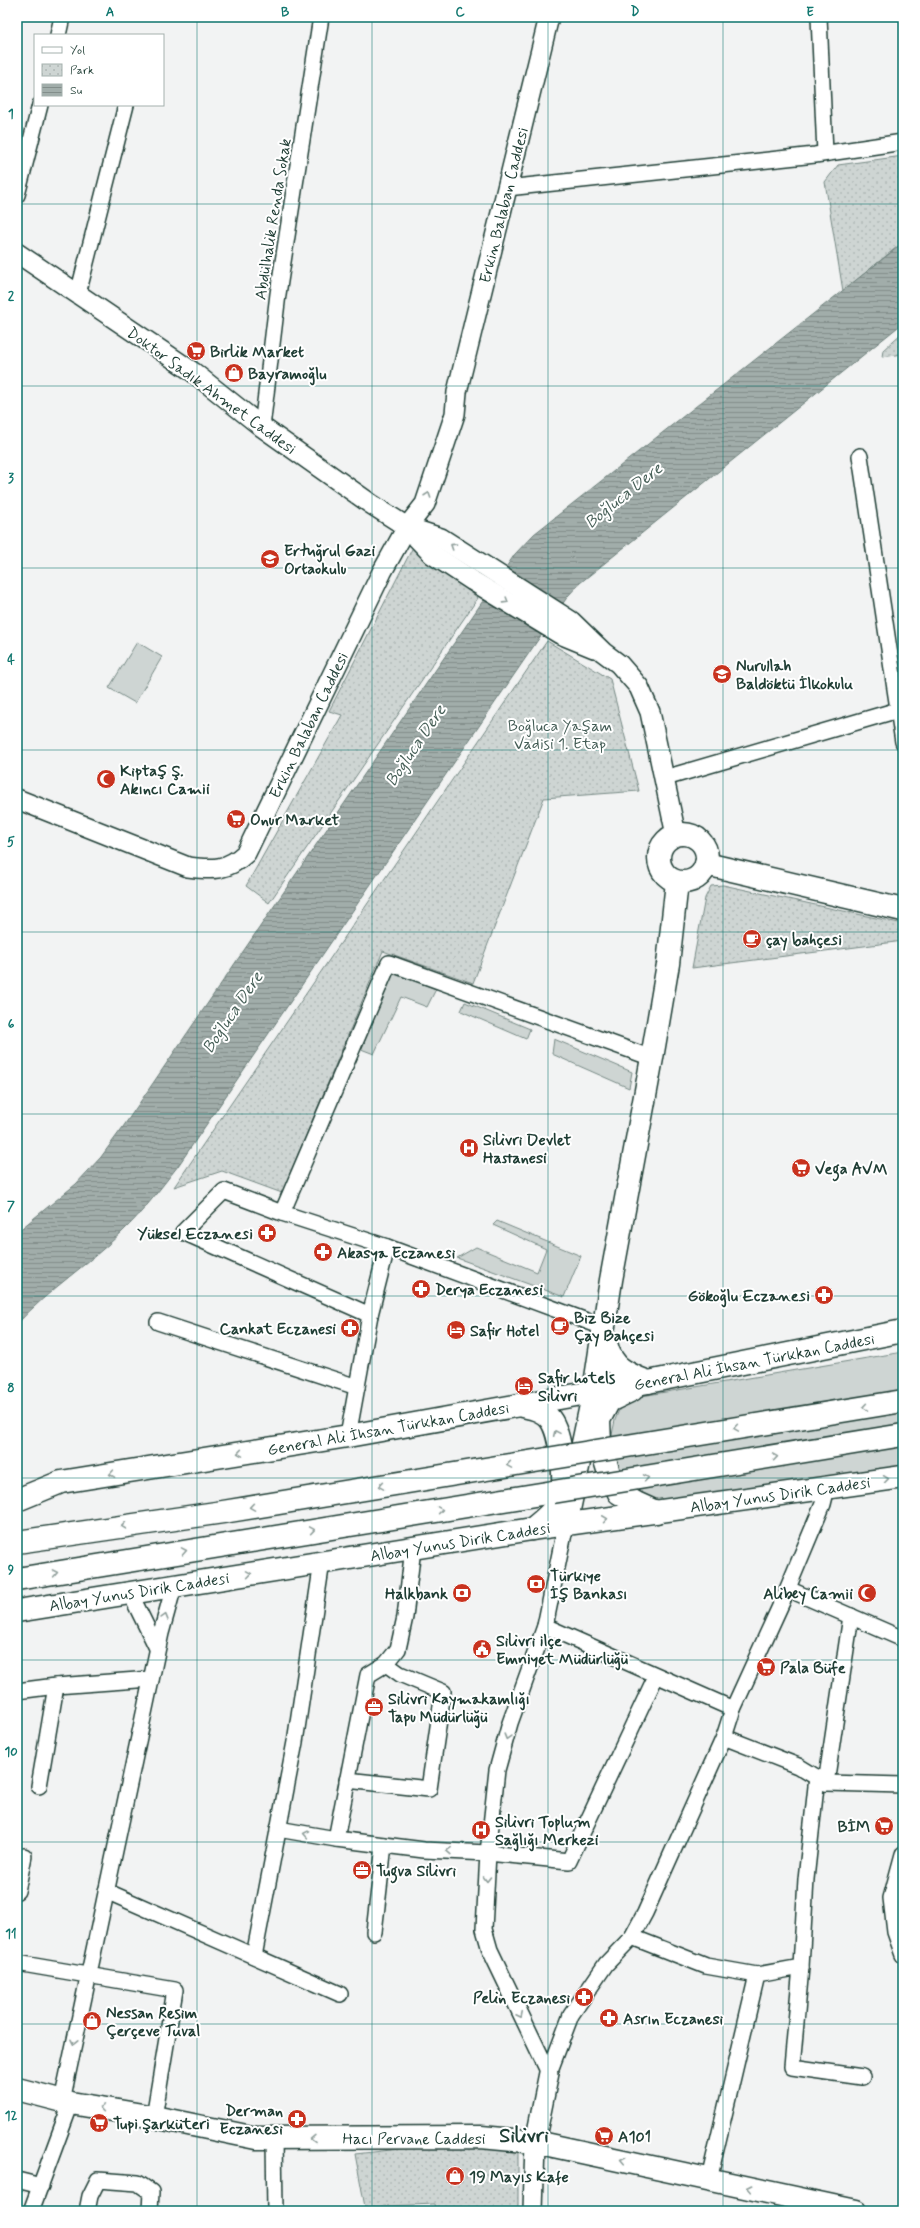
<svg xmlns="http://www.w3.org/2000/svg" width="920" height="2228" font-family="Mynerve,sans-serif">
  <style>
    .grass { fill: #ced5d3; stroke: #768984 }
    .park { fill: url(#park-dots); stroke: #768984 }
    .water { fill: url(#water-rules); stroke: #6d807b }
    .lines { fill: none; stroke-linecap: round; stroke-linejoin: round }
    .minor-casing { stroke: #1f3d34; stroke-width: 18 }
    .tertiary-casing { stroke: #1f3d34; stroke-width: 22 }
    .primary-casing { stroke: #1f3d34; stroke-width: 25 }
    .trunk-casing { stroke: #1f3d34; stroke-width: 25 }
    .minor { stroke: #fff; stroke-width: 15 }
    .tertiary { stroke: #fff; stroke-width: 19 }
    .primary { stroke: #fff; stroke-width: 22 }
    .trunk { stroke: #fff; stroke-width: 22 }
    .trunk-bridge-casing { stroke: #1f3d34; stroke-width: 25; stroke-linecap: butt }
    .trunk-bridge { stroke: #fff; stroke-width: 22 }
    .oneway { stroke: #8f9e9a }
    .grid { fill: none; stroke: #0f766e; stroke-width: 1; stroke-opacity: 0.55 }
    .labels { text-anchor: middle; stroke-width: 4; stroke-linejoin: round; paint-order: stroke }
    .street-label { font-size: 16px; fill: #1f3d34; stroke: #fff }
    .poi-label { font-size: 16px; font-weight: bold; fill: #1f3d34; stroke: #fff; text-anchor: start }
    .park-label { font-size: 16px; fill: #425b54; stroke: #fff }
    .water-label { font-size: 17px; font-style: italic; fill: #465f57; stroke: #fff }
    .district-label { font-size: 20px; font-weight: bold; fill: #1f3d34; stroke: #fff }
    .neatline { fill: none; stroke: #0f766e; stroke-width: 1.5 }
    .grid-label { font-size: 13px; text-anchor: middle; font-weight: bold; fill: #0f766e }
  </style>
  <defs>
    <pattern id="park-dots" width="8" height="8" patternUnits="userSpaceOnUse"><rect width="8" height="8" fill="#ced5d3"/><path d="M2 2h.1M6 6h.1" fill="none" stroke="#b0b8b6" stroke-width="1.8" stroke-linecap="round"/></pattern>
    <pattern id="water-rules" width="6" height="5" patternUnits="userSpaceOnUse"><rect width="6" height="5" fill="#a1adaa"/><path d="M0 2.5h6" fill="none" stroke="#838e8b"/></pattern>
  </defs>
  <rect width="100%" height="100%" fill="#f2f3f3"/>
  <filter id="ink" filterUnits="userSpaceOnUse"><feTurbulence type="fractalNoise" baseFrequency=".025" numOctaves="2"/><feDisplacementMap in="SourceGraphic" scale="8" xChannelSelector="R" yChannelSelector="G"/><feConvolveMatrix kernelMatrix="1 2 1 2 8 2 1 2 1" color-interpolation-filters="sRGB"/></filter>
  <g filter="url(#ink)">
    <g class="grass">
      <polygon points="137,642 162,657 135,703 109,688"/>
      <polygon points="394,972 436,989 427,1007 401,997 374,1054 361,1049"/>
      <polygon points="465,1002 530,1029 526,1039 461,1011"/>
      <polygon points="554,1039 632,1072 629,1088 552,1054"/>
      <polygon points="497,1221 581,1256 564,1297 457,1258 476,1247 537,1272 546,1249 493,1225"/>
      <polygon points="903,1352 903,1466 658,1502 630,1491 618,1470 611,1440 615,1420 621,1405 636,1397"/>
    </g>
    <g class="park">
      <polygon points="903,156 903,242 843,291 825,182 838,165"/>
      <polygon points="903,332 903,354 882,357 883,350"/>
      <polygon points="413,547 478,598 269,903 246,886 342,715 329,711"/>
      <polygon points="547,641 610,679 639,791 544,798 473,983 383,951 282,1193 222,1171 174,1187"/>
      <polygon points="723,885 899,923 903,926 903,941 692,968 705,898 711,886"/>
      <polygon points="463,2142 518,2147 518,2211 435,2211 434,2204 365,2207 355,2154"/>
    </g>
    <path class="water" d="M903,243V323L580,583L568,596L178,1166C160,1189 143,1212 122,1232C89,1264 49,1289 17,1324V1232L76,1184L101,1157L123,1127L515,554L534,534Z"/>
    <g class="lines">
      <defs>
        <g id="minor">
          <polyline points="819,17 825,153"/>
          <polyline points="58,35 62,17"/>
          <polyline points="507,188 815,155 903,142"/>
          <polyline points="17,195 40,105"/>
          <polyline points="78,294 126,105"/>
          <polyline points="262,427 278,294 321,17"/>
          <polyline points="860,456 903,742"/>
          <polyline points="665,778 898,710"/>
          <polyline points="282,1213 389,963 652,1058"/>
          <polyline points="370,1315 183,1232 224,1191 282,1213 387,1247 603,1327"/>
          <polyline points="158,1322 357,1387"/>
          <polyline points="348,1436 370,1315 387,1247"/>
          <polyline points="788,1589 903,1639"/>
          <polyline points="130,1593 157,1648"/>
          <polyline points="545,1626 733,1709"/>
          <polyline points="17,1691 56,1686 151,1679"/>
          <polyline points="724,1737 798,1766 826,1783 903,1785"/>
          <polyline points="347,1780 429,1789 443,1692 400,1674 386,1664"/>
          <polyline points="826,1783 851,1616"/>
          <polyline points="39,1786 56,1686"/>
          <polyline points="278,1829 336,1839 424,1850 488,1853 569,1861 656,1676"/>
          <polyline points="336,1839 368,1675 386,1664 398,1649 405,1617 413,1548"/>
          <polyline points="903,1854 891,1898 895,1932 903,1955"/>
          <polyline points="17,1891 24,1856"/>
          <polyline points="106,1891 340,1994"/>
          <polyline points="374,1932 384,1845"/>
          <polyline points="632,1937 706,1966 757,1975"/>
          <polyline points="254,1956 295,1742 322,1562"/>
          <polyline points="17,1963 175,1990 154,2117"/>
          <polyline points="801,1967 792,2067 862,2077"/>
          <polyline points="549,2073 571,2015 606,1964 632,1937 645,1913 724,1737 733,1709 782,1602 823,1504 827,1488"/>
          <polyline points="549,2073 490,1950 484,1929 488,1853 497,1770 510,1723 545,1626 566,1524"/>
          <polyline points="62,2101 161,1633 174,1586"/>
          <polyline points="274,2139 275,2211"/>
          <polyline points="709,2179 757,1975 801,1967 806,1879 817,1777"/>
          <polyline points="17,2180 41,2186"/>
          <polyline points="31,2211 71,2103"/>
          <polyline points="87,2211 90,2196 98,2180 138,2183 151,2192 150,2211"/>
        </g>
        <g id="tertiary">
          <polyline points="17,253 193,372 262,427 371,504 407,527 441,538 571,621 603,652 619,664 639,687 650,712 676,835"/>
          <polyline points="410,531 432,554 473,581 560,634 594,648"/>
          <path d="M17,799L188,867C213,870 227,871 246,853L382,572L407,527L425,504L455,414L457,392L549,17"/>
          <polyline points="533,2211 535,2142 549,2073"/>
        </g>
        <g id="primary">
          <circle cx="683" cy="858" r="24"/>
          <polyline points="706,864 903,910"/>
          <path d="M604,1334C609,1365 620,1371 648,1382"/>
          <polyline points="632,1390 609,1401 599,1420 600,1444 609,1473 619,1493 636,1503 656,1512"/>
          <path d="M519,1405C531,1408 542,1409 550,1419C561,1433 567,1484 560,1500C554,1512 542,1521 532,1529"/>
          <polyline points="17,1500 61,1482 348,1436 648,1382 903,1331"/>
          <polyline points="566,1524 594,1391 611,1280 652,1058 668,964 677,882"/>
          <polyline points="17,1611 532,1529 903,1477"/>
          <polyline points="17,2089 71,2103 154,2117 256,2138 481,2137 535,2142 856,2211"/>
        </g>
        <g id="trunk">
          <polyline points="17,1542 223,1512 547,1459"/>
          <polyline points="17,1579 553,1492"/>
        </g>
      </defs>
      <use href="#minor" class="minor-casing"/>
      <use href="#tertiary" class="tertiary-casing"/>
      <use href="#primary" class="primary-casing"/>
      <use href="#trunk" class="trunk-casing"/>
      <use href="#minor" class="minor"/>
      <use href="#tertiary" class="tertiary"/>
      <use href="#primary" class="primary"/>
      <use href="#trunk" class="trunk"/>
      <defs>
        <g id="trunk-bridge">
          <polyline points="547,1459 903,1401"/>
          <polyline points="553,1492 903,1435"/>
        </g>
      </defs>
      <use href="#trunk-bridge" class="trunk-bridge-casing"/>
      <use href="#trunk-bridge" class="trunk-bridge"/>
    </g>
    <defs><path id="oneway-chevron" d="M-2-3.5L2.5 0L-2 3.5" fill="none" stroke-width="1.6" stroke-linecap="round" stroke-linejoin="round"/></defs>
    <g class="oneway">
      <use href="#oneway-chevron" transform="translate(428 495) rotate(-71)"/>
      <use href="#oneway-chevron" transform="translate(453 546) rotate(-147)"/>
      <use href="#oneway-chevron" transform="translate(506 601) rotate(32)"/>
      <use href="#oneway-chevron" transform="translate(865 1407) rotate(171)"/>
      <use href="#oneway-chevron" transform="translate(736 1428) rotate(171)"/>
      <use href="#oneway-chevron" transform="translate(556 1433) rotate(-114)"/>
      <use href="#oneway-chevron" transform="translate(240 1453) rotate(171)"/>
      <use href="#oneway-chevron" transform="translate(775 1457) rotate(-9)"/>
      <use href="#oneway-chevron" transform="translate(509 1465) rotate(171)"/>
      <use href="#oneway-chevron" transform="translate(112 1474) rotate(170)"/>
      <use href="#oneway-chevron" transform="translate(646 1478) rotate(-9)"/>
      <use href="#oneway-chevron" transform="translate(886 1479) rotate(-8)"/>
      <use href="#oneway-chevron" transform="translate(381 1486) rotate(171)"/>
      <use href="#oneway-chevron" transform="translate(252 1507) rotate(171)"/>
      <use href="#oneway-chevron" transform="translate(440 1510) rotate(-9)"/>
      <use href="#oneway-chevron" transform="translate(605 1519) rotate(-8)"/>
      <use href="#oneway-chevron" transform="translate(124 1526) rotate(172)"/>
      <use href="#oneway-chevron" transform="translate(312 1530) rotate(-9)"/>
      <use href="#oneway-chevron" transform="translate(184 1551) rotate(-10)"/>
      <use href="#oneway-chevron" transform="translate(55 1573) rotate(-10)"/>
      <use href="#oneway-chevron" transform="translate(249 1574) rotate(-9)"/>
      <use href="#oneway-chevron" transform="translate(165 1617) rotate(-74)"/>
      <use href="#oneway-chevron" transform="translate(507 1737) rotate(106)"/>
      <use href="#oneway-chevron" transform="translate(306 1834) rotate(-170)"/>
      <use href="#oneway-chevron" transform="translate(449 1851) rotate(-178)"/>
      <use href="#oneway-chevron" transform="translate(487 1879) rotate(91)"/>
      <use href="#oneway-chevron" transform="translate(520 2015) rotate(64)"/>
      <use href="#oneway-chevron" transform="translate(74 2042) rotate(102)"/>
      <use href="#oneway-chevron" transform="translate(102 2108) rotate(-171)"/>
      <use href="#oneway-chevron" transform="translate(313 2139) rotate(179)"/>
      <use href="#oneway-chevron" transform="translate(623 2160) rotate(-168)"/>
      <use href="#oneway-chevron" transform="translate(750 2188) rotate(-168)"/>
    </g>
  </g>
  <path class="grid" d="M197,17V2211M372,17V2211M548,17V2211M723,17V2211M17,204H903M17,386H903M17,568H903M17,750H903M17,932H903M17,1114H903M17,1296H903M17,1478H903M17,1660H903M17,1842H903M17,2024H903"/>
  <defs>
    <symbol id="supermarket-disc" viewBox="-11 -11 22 22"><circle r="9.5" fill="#c8321e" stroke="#fff"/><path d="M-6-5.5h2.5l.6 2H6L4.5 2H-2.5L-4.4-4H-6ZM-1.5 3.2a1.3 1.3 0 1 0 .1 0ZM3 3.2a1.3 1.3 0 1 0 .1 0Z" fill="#fff"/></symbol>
    <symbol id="shop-disc" viewBox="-11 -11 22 22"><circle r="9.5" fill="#c8321e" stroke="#fff"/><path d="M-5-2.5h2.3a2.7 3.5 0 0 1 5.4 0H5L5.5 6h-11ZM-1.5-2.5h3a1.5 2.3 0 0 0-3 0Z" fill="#fff"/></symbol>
    <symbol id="school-disc" viewBox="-11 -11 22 22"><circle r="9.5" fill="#c8321e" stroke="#fff"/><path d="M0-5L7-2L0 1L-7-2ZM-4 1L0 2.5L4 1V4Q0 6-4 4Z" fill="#fff"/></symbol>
    <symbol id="mosque-disc" viewBox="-11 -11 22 22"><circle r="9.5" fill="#c8321e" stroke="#fff"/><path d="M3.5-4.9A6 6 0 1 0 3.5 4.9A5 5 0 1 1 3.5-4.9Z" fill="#fff"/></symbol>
    <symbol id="cafe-disc" viewBox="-11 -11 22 22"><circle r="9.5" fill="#c8321e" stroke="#fff"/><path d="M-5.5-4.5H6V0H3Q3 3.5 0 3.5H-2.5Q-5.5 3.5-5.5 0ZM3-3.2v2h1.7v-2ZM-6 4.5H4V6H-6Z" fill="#fff"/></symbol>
    <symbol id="hospital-disc" viewBox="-11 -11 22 22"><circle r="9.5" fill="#c8321e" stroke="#fff"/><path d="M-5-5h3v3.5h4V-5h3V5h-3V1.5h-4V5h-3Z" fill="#fff"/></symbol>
    <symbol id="pharmacy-disc" viewBox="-11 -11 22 22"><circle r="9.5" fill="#c8321e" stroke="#fff"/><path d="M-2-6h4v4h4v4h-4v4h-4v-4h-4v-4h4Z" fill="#fff"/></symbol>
    <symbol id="hotel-disc" viewBox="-11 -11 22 22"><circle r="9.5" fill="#c8321e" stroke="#fff"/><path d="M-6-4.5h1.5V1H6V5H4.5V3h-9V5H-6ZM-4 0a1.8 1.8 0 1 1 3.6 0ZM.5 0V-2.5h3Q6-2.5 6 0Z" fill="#fff"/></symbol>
    <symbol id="bank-disc" viewBox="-11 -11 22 22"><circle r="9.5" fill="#c8321e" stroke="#fff"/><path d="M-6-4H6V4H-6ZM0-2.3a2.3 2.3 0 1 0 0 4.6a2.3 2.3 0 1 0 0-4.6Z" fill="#fff"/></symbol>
    <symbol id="civic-disc" viewBox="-11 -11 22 22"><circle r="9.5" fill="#c8321e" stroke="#fff"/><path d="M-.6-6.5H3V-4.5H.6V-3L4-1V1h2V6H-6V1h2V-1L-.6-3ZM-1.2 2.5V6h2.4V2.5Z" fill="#fff"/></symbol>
    <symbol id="office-disc" viewBox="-11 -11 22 22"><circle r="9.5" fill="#c8321e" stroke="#fff"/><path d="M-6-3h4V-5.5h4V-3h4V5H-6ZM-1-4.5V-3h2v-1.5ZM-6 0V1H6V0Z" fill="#fff"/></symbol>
  </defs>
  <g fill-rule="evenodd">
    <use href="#supermarket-disc" x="185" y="340" width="22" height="22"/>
    <use href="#shop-disc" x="223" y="362" width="22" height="22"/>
    <use href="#school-disc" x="259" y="548" width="22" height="22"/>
    <use href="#school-disc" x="711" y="663" width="22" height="22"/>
    <use href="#mosque-disc" x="95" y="768" width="22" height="22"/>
    <use href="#supermarket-disc" x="225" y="808" width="22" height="22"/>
    <use href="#cafe-disc" x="741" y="928" width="22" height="22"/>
    <use href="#hospital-disc" x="458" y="1137" width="22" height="22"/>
    <use href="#supermarket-disc" x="790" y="1157" width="22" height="22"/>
    <use href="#pharmacy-disc" x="256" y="1222" width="22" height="22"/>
    <use href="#pharmacy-disc" x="312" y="1241" width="22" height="22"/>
    <use href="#pharmacy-disc" x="410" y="1278" width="22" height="22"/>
    <use href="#pharmacy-disc" x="813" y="1284" width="22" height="22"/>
    <use href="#cafe-disc" x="549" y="1315" width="22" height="22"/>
    <use href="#pharmacy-disc" x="339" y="1317" width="22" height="22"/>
    <use href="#hotel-disc" x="445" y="1319" width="22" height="22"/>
    <use href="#hotel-disc" x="513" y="1375" width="22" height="22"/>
    <use href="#bank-disc" x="525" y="1573" width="22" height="22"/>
    <use href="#bank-disc" x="451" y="1582" width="22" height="22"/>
    <use href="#mosque-disc" x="856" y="1582" width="22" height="22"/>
    <use href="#civic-disc" x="471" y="1638" width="22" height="22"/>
    <use href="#supermarket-disc" x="755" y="1656" width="22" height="22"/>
    <use href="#office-disc" x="363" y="1696" width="22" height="22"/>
    <use href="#supermarket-disc" x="873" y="1815" width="22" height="22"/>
    <use href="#hospital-disc" x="470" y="1819" width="22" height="22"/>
    <use href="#office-disc" x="351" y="1859" width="22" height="22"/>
    <use href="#pharmacy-disc" x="573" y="1986" width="22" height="22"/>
    <use href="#pharmacy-disc" x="598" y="2007" width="22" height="22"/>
    <use href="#shop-disc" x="81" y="2010" width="22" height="22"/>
    <use href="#pharmacy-disc" x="286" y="2108" width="22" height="22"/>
    <use href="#supermarket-disc" x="88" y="2112" width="22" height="22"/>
    <use href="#supermarket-disc" x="593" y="2125" width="22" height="22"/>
    <use href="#shop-disc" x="444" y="2165" width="22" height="22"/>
  </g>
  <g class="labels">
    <g class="street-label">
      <text transform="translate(503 205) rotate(-76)" y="6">Erkin Balaban Caddesi</text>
      <text transform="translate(272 219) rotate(-81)" y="6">Abdülhalik Renda Sokak</text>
      <text transform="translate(212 390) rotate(36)" y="6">Doktor Sadık Ahmet Caddesi</text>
      <text transform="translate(308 725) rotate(-64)" y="6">Erkin Balaban Caddesi</text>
      <text transform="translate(754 1361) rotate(-11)" y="6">General Ali İhsan Türkkan Caddesi</text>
      <text transform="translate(388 1428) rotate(-10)" y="6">General Ali İhsan Türkkan Caddesi</text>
      <text transform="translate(780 1494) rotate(-8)" y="6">Albay Yunus Dirik Caddesi</text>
      <text transform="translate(460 1541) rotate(-9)" y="6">Albay Yunus Dirik Caddesi</text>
      <text transform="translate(139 1591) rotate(-9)" y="6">Albay Yunus Dirik Caddesi</text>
      <text x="414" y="2144">Hacı Pervane Caddesi</text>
    </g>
    <g class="poi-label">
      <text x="210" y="357">Birlik Market</text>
      <text x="248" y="379">Bayramoğlu</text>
      <text x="284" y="556">Ertuğrul Gazi<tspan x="284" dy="18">Ortaokulu</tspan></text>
      <text x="736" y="671">Nurullah<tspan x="736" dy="18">Baldöktü İlkokulu</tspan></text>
      <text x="120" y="776">Kiptaş Ş.<tspan x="120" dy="18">Akıncı Camii</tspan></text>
      <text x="250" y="825">Onur Market</text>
      <text x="766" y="945">çay bahçesi</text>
      <text x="483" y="1145">Silivri Devlet<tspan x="483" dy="18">Hastanesi</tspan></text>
      <text x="815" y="1174">Vega AVM</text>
      <text x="253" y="1239" text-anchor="end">Yüksel Eczanesi</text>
      <text x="337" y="1258">Akasya Eczanesi</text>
      <text x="435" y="1295">Derya Eczanesi</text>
      <text x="810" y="1301" text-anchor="end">Gökoğlu Eczanesi</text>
      <text x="574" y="1323">Biz Bize<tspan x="574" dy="18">Çay Bahçesi</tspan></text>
      <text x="336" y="1334" text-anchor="end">Cankat Eczanesi</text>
      <text x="470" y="1336">Safir Hotel</text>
      <text x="538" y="1383">Safir hotels<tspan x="538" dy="18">Silivri</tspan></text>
      <text x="550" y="1581">Türkiye<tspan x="550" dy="18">İş Bankası</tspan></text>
      <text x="448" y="1599" text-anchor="end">Halkbank</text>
      <text x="853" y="1599" text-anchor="end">Alibey Camii</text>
      <text x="496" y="1646">Silivri ilçe<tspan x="496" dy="18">Emniyet Müdürlüğü</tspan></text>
      <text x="780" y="1673">Pala Büfe</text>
      <text x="388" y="1704">Silivri Kaymakamlığı<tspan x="388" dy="18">Tapu Müdürlüğü</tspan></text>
      <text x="495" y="1827">Silivri Toplum<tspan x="495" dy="18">Sağlığı Merkezi</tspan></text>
      <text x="870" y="1832" text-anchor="end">BİM</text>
      <text x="376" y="1876">Tugva Silivri</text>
      <text x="570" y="2003" text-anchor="end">Pelin Eczanesi</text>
      <text x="106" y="2018">Nessan Resim<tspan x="106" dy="18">Çerçeve Tuval</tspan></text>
      <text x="623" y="2024">Asrın Eczanesi</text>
      <text x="283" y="2116" text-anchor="end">Derman<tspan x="283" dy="18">Eczanesi</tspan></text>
      <text x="113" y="2129">Tupi Şarküteri</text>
      <text x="618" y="2142">A101</text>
      <text x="469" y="2182">19 Mayıs Kafe</text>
    </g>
    <g class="park-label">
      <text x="560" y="731">Boğluca Yaşam<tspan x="560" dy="18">Vadisi 1. Etap</tspan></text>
    </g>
    <g class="water-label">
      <text transform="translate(623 495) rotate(-39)" y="6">Boğluca Dere</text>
      <text transform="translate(415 745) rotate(-56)" y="6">Boğluca Dere</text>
      <text transform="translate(232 1012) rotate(-56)" y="6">Boğluca Dere</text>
    </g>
    <g class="district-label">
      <text x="524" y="2142">Silivri</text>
    </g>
  </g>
  <rect width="920" height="2228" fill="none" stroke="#fff" stroke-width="44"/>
  <rect x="34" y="34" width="130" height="72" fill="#ffffff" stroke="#a5b1ae"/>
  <rect x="42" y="47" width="20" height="6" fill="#ffffff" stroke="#a5b1ae"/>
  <text x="70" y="54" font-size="12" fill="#1f3d34">Yol</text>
  <rect x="42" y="64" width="20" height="12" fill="url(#park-dots)" stroke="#a5b1ae"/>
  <text x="70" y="74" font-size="12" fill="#1f3d34">Park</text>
  <rect x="42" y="84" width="20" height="12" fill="url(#water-rules)" stroke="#a5b1ae"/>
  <text x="70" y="94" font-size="12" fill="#1f3d34">Su</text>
  <rect x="22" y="22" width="876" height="2184" class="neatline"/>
  <g class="grid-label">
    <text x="110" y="16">A</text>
    <text x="285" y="16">B</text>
    <text x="460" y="16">C</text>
    <text x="635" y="16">D</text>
    <text x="810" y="16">E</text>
    <text x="11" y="118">1</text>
    <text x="11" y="300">2</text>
    <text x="11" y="482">3</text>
    <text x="11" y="664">4</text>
    <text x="11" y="846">5</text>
    <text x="11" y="1028">6</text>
    <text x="11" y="1210">7</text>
    <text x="11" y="1392">8</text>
    <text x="11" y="1574">9</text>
    <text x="11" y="1756">10</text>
    <text x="11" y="1938">11</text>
    <text x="11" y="2120">12</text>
  </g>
</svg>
